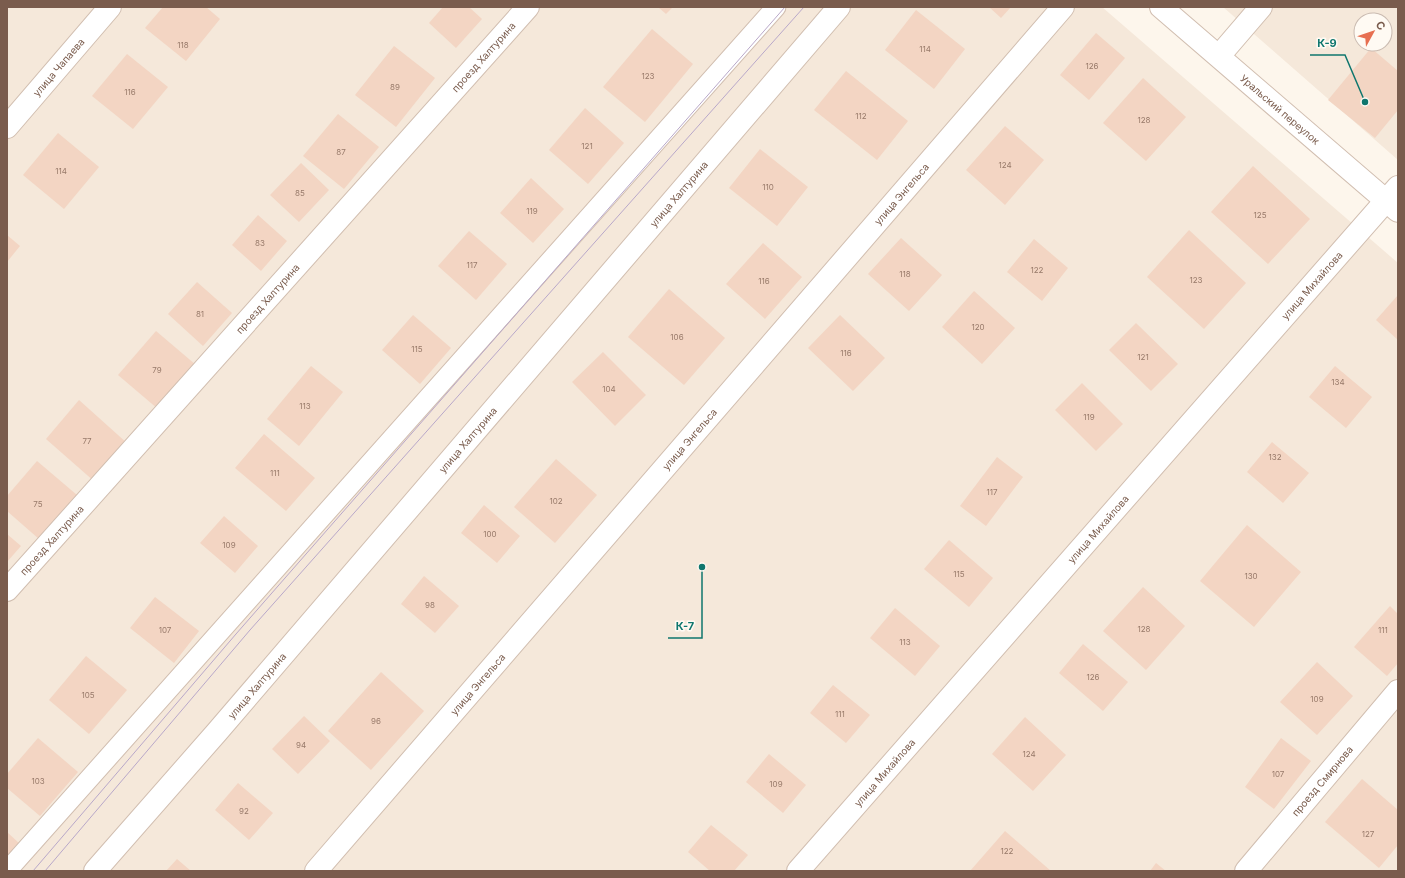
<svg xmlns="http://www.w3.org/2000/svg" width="1405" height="878" font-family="Inter,sans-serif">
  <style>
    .residential { fill: #f5e8da; fill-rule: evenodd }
    .building { fill: #f3d5c3 }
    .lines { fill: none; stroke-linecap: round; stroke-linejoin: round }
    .service-casing { stroke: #d1beb0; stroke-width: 21 }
    .minor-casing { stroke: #d1beb0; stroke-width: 24 }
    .service { stroke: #fff; stroke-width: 19 }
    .minor { stroke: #fff; stroke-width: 22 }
    .tram { stroke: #b9a8c9; stroke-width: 1 }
    .labels { text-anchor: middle; stroke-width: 3; stroke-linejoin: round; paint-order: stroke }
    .number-label { font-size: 8px; fill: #987a6a }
    .street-label { font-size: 10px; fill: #7a5c4d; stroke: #fffaf3 }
    .leader { fill: none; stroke: #0f766e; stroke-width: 1.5 }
    .callout-dot { fill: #0f766e; stroke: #fffaf3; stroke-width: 1.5 }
    .callout-label { font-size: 11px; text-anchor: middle; font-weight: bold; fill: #0f766e; stroke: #fffaf3; stroke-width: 3; stroke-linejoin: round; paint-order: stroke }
  </style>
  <rect width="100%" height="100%" fill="#fdf6ec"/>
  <g class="residential">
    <polygon points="7,7 1102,7 1398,263 1398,871 7,871"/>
    <path d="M1223,7H1398V160ZM1361,20H1385V44H1361Z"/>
  </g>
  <g class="building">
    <polygon points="163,7 206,7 220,19 186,61 145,28"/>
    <polygon points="443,7 469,7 482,19 456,48 429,23"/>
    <polygon points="658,7 673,7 666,14"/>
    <polygon points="989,7 1011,7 1001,18"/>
    <polygon points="916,10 965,49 934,89 885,50"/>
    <polygon points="652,29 693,64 645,122 603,87"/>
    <polygon points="1096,33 1125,58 1089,100 1060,75"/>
    <polygon points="394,46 435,78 396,127 355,95"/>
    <polygon points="1371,48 1398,71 1398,110 1375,138 1328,100"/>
    <polygon points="127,54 168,87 133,129 92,96"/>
    <polygon points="846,71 908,121 877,160 814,110"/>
    <polygon points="1143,78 1186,117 1146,161 1103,123"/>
    <polygon points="585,108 624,143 588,184 549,150"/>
    <polygon points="338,114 379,147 344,189 303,156"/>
    <polygon points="1005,126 1044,160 1005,205 966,170"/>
    <polygon points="58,133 99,167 64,209 23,175"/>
    <polygon points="760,149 808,187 777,226 729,188"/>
    <polygon points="301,163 329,190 299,222 270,195"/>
    <polygon points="1253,166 1310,219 1268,264 1211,212"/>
    <polygon points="531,178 564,209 533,243 500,213"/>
    <polygon points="258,215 287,241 261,271 232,245"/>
    <polygon points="1189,230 1246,283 1204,329 1147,277"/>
    <polygon points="469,231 507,264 476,300 438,266"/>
    <polygon points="7,235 20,246 7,262"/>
    <polygon points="901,238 942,275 909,311 868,274"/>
    <polygon points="1034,239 1068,268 1042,301 1007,272"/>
    <polygon points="763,243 802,277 765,319 726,284"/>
    <polygon points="197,282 232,313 203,346 168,314"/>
    <polygon points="669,289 725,338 684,385 628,337"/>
    <polygon points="974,291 1015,328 982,364 942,327"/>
    <polygon points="1398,295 1398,340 1376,320"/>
    <polygon points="413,315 451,348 420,384 382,350"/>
    <polygon points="840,315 885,358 853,391 808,348"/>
    <polygon points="1136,323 1178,364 1151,391 1109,350"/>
    <polygon points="156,331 196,365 158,409 118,375"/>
    <polygon points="603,352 646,395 615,426 572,382"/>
    <polygon points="311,366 343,392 299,446 267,419"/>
    <polygon points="1335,366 1372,397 1346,428 1309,397"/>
    <polygon points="1082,383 1123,424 1096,451 1055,410"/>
    <polygon points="79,400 128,444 95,482 46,439"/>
    <polygon points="264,434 315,478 286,511 235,468"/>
    <polygon points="1272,442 1309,473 1283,503 1247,472"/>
    <polygon points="997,457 1023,477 986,526 960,506"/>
    <polygon points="556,459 597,495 555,543 514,507"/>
    <polygon points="37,461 77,495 39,539 7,511 7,496"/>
    <polygon points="484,505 520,536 497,563 461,533"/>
    <polygon points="224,516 258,546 235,573 200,543"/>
    <polygon points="1247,525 1301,572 1254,627 1200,581"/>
    <polygon points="7,534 21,546 7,562"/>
    <polygon points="949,540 993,578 969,607 924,569"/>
    <polygon points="424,576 459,606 435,633 401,604"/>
    <polygon points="1143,587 1185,626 1146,670 1103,631"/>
    <polygon points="155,597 199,631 174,663 130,628"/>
    <polygon points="1390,606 1398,614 1398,663 1387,676 1354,647"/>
    <polygon points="895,608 940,646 915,676 870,638"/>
    <polygon points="1083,644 1128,682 1103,711 1059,673"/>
    <polygon points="86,656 127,690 89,734 49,700"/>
    <polygon points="1317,662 1353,696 1317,735 1280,702"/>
    <polygon points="381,672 424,711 371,770 328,731"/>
    <polygon points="833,685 870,715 846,743 810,713"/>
    <polygon points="304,716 330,741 298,774 272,749"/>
    <polygon points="1025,717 1066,755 1033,791 992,754"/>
    <polygon points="38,738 78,772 40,816 7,788 7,774"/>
    <polygon points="1281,738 1311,761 1274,809 1245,787"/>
    <polygon points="769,754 806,785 783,813 746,782"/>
    <polygon points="1362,779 1398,810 1398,845 1379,868 1325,822"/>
    <polygon points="238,783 273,813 249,840 215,810"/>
    <polygon points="711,825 748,855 734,871 710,871 688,852"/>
    <polygon points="1005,831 1051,871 970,871"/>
    <polygon points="7,832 20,844 7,858"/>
    <polygon points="177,859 191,871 166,871"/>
    <polygon points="1156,863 1166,871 1150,871"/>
  </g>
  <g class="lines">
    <defs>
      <polyline id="service" points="7,871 776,7"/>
      <g id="minor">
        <path id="s1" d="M1161,7L1398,211"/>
        <polyline points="1219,56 1261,7"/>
        <path id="s2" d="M7,127L110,7"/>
        <path id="s3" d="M7,590L528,7"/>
        <path id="s4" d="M95,871L217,732L839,7"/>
        <path id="s5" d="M316,871L1063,7"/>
        <path id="s6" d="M798,871L1398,187"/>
        <path id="s7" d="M1246,871L1398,691"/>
      </g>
    </defs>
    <use href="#service" class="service-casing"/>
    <use href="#minor" class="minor-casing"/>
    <use href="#service" class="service"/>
    <use href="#minor" class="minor"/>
    <g class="tram">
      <polyline points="33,871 236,634 785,7"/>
      <polyline points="45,871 250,630 804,7"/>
    </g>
  </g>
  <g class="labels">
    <g class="number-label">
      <text x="183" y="48">118</text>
      <text x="925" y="52">114</text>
      <text x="1092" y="69">126</text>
      <text x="648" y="79">123</text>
      <text x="395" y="90">89</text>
      <text x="130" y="95">116</text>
      <text x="861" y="119">112</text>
      <text x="1144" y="123">128</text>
      <text x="587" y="149">121</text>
      <text x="341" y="155">87</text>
      <text x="1005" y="168">124</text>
      <text x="61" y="174">114</text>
      <text x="768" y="190">110</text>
      <text x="300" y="196">85</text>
      <text x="532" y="214">119</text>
      <text x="1260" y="218">125</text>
      <text x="260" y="246">83</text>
      <text x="472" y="268">117</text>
      <text x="1037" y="273">122</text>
      <text x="905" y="277">118</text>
      <text x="1196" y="283">123</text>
      <text x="764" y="284">116</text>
      <text x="200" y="317">81</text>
      <text x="978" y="330">120</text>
      <text x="677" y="340">106</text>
      <text x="417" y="352">115</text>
      <text x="846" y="356">116</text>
      <text x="1143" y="360">121</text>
      <text x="157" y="373">79</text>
      <text x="1338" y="385">134</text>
      <text x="609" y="392">104</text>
      <text x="305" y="409">113</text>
      <text x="1089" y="420">119</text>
      <text x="87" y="444">77</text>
      <text x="1275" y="460">132</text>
      <text x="275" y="476">111</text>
      <text x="992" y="495">117</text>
      <text x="556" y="504">102</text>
      <text x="38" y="507">75</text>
      <text x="490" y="537">100</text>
      <text x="229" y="548">109</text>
      <text x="959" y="577">115</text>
      <text x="1251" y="579">130</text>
      <text x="430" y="608">98</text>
      <text x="1144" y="632">128</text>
      <text x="165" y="633">107</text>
      <text x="1383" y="633">111</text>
      <text x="905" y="645">113</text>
      <text x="1093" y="680">126</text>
      <text x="88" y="698">105</text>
      <text x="1317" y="702">109</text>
      <text x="840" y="717">111</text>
      <text x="376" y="724">96</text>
      <text x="301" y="748">94</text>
      <text x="1029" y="757">124</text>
      <text x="1278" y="777">107</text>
      <text x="38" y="784">103</text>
      <text x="776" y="787">109</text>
      <text x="244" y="814">92</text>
      <text x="1368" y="837">127</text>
      <text x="1007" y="854">122</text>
    </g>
    <g class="street-label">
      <text dy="4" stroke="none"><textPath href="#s3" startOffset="715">проезд Халтурина</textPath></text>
      <text dy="4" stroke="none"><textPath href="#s2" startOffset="79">улица Чапаева</textPath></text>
      <text dy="4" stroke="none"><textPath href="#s1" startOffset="157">Уральский переулок</textPath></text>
      <text dy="4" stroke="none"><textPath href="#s4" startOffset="894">улица Халтурина</textPath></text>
      <text dy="4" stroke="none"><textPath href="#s5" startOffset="895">улица Энгельса</textPath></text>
      <text dy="4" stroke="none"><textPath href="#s6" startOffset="779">улица Михайлова</textPath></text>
      <text dy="4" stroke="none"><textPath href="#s3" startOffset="391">проезд Халтурина</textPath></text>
      <text dy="4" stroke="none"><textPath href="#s5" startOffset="571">улица Энгельса</textPath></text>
      <text dy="4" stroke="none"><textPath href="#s4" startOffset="570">улица Халтурина</textPath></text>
      <text dy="4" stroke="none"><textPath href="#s6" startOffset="455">улица Михайлова</textPath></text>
      <text dy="4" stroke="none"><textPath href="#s3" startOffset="67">проезд Халтурина</textPath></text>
      <text dy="4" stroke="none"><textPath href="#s5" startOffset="247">улица Энгельса</textPath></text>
      <text dy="4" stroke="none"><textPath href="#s4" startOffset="246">улица Халтурина</textPath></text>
      <text dy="4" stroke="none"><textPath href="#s6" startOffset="131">улица Михайлова</textPath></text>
      <text dy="4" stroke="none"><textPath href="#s7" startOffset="118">проезд Смирнова</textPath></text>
    </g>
  </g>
  <path class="leader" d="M1365 102L1345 55H1310M702 567L702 638H668"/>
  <g class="callout-dot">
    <circle cx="1365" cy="102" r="4"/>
    <circle cx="702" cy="567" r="4"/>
  </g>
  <g class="callout-label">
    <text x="1327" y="47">К-9</text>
    <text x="685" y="630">К-7</text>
  </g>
  <rect width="1405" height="878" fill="none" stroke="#7a5c4d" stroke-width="16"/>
  <g transform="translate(1373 32) rotate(50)"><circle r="19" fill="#fffaf3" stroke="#cabbb1"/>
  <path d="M0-3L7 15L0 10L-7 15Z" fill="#e76f51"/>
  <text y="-6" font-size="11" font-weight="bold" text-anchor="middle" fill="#7a5c4d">С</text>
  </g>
</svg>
